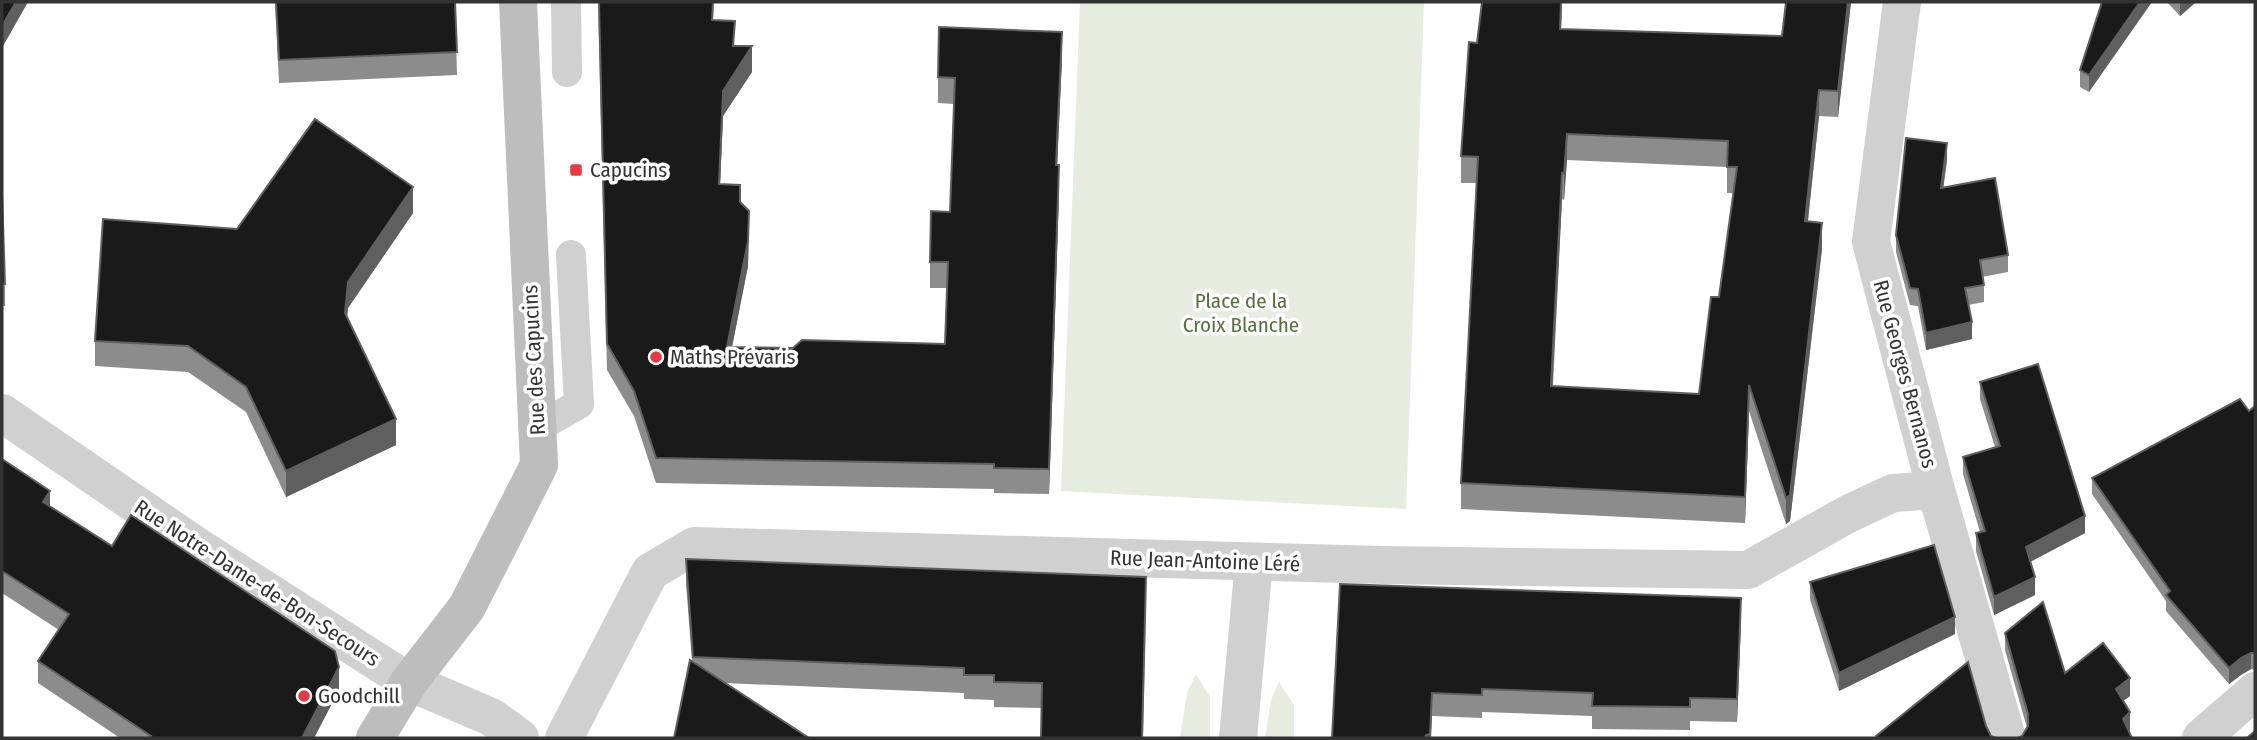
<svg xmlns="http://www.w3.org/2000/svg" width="2257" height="740" font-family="'Fira Sans Condensed',sans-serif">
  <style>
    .green { fill: #e6ecdf }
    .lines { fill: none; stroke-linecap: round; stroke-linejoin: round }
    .lane { stroke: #d0d0d0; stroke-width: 30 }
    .street { stroke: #d0d0d0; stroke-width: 38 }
    .secondary { stroke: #bdbdbd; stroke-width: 38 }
    .wall { fill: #8c8c8c; fill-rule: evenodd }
    .shaded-wall { fill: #5f5f5f }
    .building { fill: #1a1a1a; stroke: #5f5f5f; stroke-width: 2; fill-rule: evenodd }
    .poi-dot { fill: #e63946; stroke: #fff; stroke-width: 2.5 }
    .labels { text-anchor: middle; stroke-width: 7; stroke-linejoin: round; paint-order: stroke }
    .poi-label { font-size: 21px; fill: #333; stroke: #fff; text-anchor: start }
    .park-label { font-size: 21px; fill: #56703f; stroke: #fff }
    .street-label { font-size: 21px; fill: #333; stroke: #fff }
  </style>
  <rect width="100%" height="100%" fill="#fff"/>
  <g class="green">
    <polygon points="1080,2 1424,2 1406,509 1061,491"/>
    <polygon points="1196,674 1210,697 1210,738 1180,738 1187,693"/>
    <polygon points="1279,682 1294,705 1294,738 1265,738 1271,700"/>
  </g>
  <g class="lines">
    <g class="lane">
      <polyline points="566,2 567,72"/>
      <polyline points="537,428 579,404 571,255"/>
    </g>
    <g class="street">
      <polyline points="1902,2 1871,242 1936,490 2007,738"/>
      <polyline points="2,413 198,547 409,682 491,717 520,738"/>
      <polyline points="564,738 650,572 694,546 1383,565 1748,570 1848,514 1893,493 1936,490"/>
      <polyline points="1238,738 1254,562"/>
      <polyline points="2201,738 2255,691"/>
    </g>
    <polyline class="secondary" points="375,738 409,682 467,607 539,465 518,2"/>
  </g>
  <g class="wall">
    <polygon points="275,2 455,2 457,75 279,83"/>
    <polygon points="598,2 714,2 713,20 735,46 752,72 723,116 720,184 740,203 749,237 748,266 732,347 793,348 945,344 947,288 930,288 930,262 950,212 954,104 938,103 938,77 1062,58 1057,165 1059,191 1049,494 994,493 994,489 656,483 634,416 607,370"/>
    <path d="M1482,2H1562L1561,29L1782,36L1851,2L1838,117L1819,116L1808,221L1822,249L1790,521L1786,524L1749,411L1745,523L1461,509V483L1477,183H1461V156L1477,43ZM1567,160L1727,167V193H1733L1719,297L1699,394L1553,386L1562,199L1564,200Z"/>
    <polygon points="2102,2 2089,92 2080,87 2080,70"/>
    <polygon points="2167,2 2196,2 2180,16"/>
    <polygon points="1947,160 1943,188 2008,255 2008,272 1982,277 1984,285 1984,302 1968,305 1972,339 1926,350 1918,306 1910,305 1896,252 1896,235"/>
    <polygon points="2,192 5,284 5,306 2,306"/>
    <polygon points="413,213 348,308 347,317 396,445 286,497 246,412 188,372 95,366 95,341"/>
    <polygon points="1980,382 2085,533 2030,562 2035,595 1994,615 1976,551 1976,533 1980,532 1963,474 1963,457 1995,447 1980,399"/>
    <polygon points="2255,406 2255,670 2251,669 2241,675 2229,684 2166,611 2166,601 2092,494 2092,478 2249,411"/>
    <polygon points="2,459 50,506 339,690 314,738 120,738 38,683 38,661 59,630 2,593"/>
    <polygon points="686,559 1146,601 1143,738 1041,738 1041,708 994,707 994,700 964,699 964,693 725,683 692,661 686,584"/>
    <polygon points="1810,582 1955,634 1839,691 1810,599"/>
    <polygon points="1340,584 1741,621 1737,722 1690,721 1690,730 1592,729 1592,716 1482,712 1482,718 1432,716 1431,738 1332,738"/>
    <polygon points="2005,633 2065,673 2130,696 2123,701 2130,730 2129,731 2022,736 2027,728 2005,650"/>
  </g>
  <g class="shaded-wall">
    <polygon points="16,2 28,2 2,48 2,26"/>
    <polygon points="1561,2 1562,2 1560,55 1560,29"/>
    <polygon points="1848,2 1851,2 1838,117 1838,91"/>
    <polygon points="2140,2 2152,2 2089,92 2089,75"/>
    <polygon points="2180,2 2196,2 2180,16"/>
    <polygon points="1062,32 1062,58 1056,191 1056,165"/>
    <polygon points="752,46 752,72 723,116 719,210 719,184 723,91"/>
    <polygon points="1819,90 1819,116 1805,247 1805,221"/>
    <polygon points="1567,134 1567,160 1564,200 1564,174"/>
    <polygon points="1947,143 1947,160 1941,205 1941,188"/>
    <polygon points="1059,165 1059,191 1049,494 1049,469"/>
    <polygon points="1562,173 1562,199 1551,412 1551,386"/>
    <polygon points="413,187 413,213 348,308 345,338 345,313 348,282"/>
    <polygon points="749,211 748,266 727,372 727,347"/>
    <polygon points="1822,223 1822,249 1790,521 1786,524 1786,498"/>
    <polygon points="1972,322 1972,339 1926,350 1926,333"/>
    <polygon points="1749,385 1749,411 1745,523 1745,497"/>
    <polygon points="396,419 396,445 286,497 286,471"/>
    <polygon points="50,491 50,513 43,502"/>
    <polygon points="2085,516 2085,533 2026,564 2026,547"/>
    <polygon points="2035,577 2035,595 1994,615 1994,597"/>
    <polygon points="1741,598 1741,621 1737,722 1737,699"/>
    <polygon points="1955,617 1955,634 1839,691 1839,673"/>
    <polygon points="2251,653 2251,669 2241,675 2229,684 2229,668 2241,658"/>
    <polygon points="339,667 339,690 314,738 302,738"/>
    <polygon points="2130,678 2130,696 2116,706 2116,689"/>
    <polygon points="1432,693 1431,738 1425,738"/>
    <polygon points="2130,712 2130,730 2123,737 2123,719"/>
  </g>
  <g class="building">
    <polygon points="2,2 16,2 2,26"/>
    <polygon points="276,2 455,2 457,52 279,60"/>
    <polygon points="599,2 713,2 712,20 735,21 733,46 752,46 723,91 719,184 740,185 740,202 749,211 748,241 727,347 793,348 802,340 945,344 948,262 930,262 931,211 950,212 955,78 938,77 939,27 1062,32 1056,165 1059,165 1049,469 994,468 994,464 656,458 634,391 607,344"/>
    <path d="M1482,2H1561L1560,29L1782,36L1786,2H1848L1838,91L1819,90L1805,221L1822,223L1790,495L1786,498L1749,385L1745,497L1461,483L1478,157L1461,156L1469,42L1477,43ZM1567,134L1728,141L1727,167H1737L1719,297H1711L1699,394L1551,386L1562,173L1564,174Z"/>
    <polygon points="2102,2 2140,2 2089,75 2080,70"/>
    <polygon points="315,119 413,187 348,282 345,313 396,419 286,471 246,387 188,346 95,341 103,219 237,229"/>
    <polygon points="1906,138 1947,143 1941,188 1995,178 2008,255 1980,260 1984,285 1965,288 1972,322 1926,333 1918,289 1910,288 1896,235"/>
    <polygon points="2,192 5,284 2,284"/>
    <polygon points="2038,364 2085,516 2026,547 2035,577 1994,597 1976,533 1985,531 1963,457 2000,446 1980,382"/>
    <polygon points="2240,399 2249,411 2255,406 2255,653 2251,653 2241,658 2229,668 2166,595 2170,591 2092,478"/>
    <polygon points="2,459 50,491 43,502 112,546 131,515 335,651 339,667 302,738 148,738 151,736 38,661 69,614 2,571"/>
    <polygon points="1934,545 1955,617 1839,673 1810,582"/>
    <polygon points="686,559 1146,577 1142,738 1041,738 1042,683 994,682 994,675 964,675 964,668 693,657"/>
    <polygon points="1340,584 1741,598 1737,699 1690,698 1690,707 1592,706 1593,693 1482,689 1482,695 1432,693 1430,734 1426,735 1425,738 1332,738"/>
    <polygon points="2043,602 2065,673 2103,643 2130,678 2116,689 2130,712 2123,719 2132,738 2018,738 2022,736 2028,726 2028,714 2005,633"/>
    <polygon points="690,660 809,738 674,738"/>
    <polygon points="1968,662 1986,726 1991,736 1996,738 1877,738 1876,736"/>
    <polygon points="2255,731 2255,738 2247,738"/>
  </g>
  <g class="poi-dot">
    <rect x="569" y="163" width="14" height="14" rx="3.5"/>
    <circle cx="656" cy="357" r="7"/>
    <circle cx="304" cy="696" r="7"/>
  </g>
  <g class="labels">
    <g class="poi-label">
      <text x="590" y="177">Capucins</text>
      <text x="670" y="364">Maths Prévaris</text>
      <text x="318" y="703">Goodchill</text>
    </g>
    <g class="park-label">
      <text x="1241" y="308">Place de la<tspan x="1241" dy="24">Croix Blanche</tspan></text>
    </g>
    <g class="street-label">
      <text transform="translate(534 360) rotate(-93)" y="7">Rue des Capucins</text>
      <text transform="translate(1905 374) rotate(75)" y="7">Rue Georges Bernanos</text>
      <text transform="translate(1205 561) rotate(2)" y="7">Rue Jean-Antoine Léré</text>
      <text transform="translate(257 583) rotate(33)" y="7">Rue Notre-Dame-de-Bon-Secours</text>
    </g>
  </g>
  <rect width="2257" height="740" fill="none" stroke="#333333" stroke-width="7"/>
</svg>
